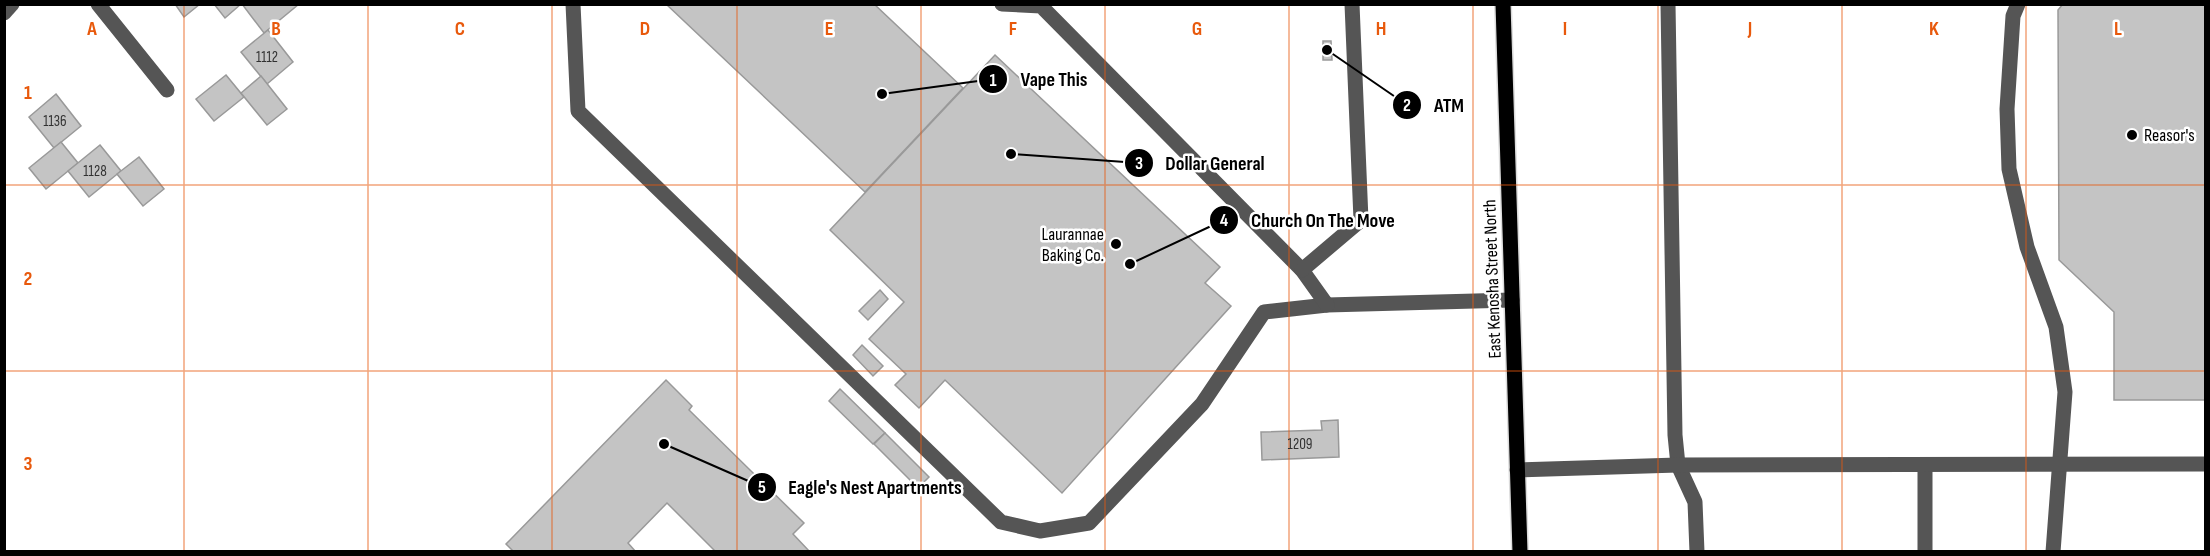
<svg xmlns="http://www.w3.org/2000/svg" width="2210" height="556" font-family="'Sofia Sans Condensed',sans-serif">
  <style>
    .building { fill: #c4c4c4; stroke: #999; stroke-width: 1.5 }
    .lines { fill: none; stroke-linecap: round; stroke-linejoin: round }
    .major-casing { stroke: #dbdbdb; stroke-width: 18 }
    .minor { stroke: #555; stroke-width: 15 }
    .major { stroke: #000; stroke-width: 15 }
    .grid { fill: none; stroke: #e8590c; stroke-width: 1.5; stroke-opacity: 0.55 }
    .poi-dot { fill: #000; stroke: #fff; stroke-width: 2 }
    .labels { text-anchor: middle; stroke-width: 5; stroke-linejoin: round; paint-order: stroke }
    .number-label { font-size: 15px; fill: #313131 }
    .poi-label { font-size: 18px; fill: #000; stroke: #fff; text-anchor: start }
    .street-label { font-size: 18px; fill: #000; stroke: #fff }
    .grid-label { font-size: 20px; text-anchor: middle; font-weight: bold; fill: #e8590c; stroke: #fff; stroke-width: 5; stroke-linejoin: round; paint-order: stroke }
    .leader { fill: none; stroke: #000; stroke-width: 2 }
    .callout-dot { fill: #000; stroke: #fff; stroke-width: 2 }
    .mark-label { font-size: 18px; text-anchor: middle; font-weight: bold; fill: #fff }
    .callout-label { font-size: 20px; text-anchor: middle; font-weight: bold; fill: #000; stroke: #fff; stroke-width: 5; stroke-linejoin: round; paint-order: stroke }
  </style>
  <rect width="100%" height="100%" fill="#fff"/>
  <g class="building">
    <polygon points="175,4 200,4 184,17"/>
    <polygon points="214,4 241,4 225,18"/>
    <polygon points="242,4 299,4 264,33"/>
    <polygon points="666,4 874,4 963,88 865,192"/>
    <polygon points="2063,4 2206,4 2206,400 2114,400 2114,312 2059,260 2058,10"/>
    <polygon points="268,30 293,62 267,84 241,52"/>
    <polygon points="1323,41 1331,41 1332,60 1323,60"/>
    <polygon points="995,55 1220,267 1205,283 1231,306 1062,493 945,380 919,408 895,385 906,374 869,339 904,302 830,230"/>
    <polygon points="226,75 244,97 214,121 196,99"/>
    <polygon points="261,76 287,109 267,125 241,93"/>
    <polygon points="56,94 81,126 54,148 29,117"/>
    <polygon points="61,142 78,163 46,189 29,168"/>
    <polygon points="100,145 121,171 89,197 68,171"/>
    <polygon points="139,157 164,189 143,206 117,174"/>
    <polygon points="880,290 888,299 868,320 859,311"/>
    <polygon points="862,345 883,366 873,376 853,355"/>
    <polygon points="666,380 692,406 689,410 804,523 793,534 810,552 716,552 667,503 628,543 636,552 514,552 506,544 510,540"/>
    <polygon points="840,389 885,433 873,444 829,401"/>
    <polygon points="1338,420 1339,457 1262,460 1261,432 1322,430 1321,421"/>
    <polygon points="885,433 929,477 918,488 874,444"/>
  </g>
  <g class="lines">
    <defs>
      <polyline id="major" points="1503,4 1520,552"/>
    </defs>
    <use href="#major" class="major-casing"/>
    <g class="minor">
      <polyline points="98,4 167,90"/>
      <polyline points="573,4 578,111 1001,522 1040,531 1089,523 1202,404 1264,312 1327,305 1512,300"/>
      <polyline points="1002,4 1041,6 1302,270 1327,305"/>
      <polyline points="1668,4 1675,435 1678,465 1695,502 1697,552"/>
      <polyline points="2018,4 2013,16 2007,109 2009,169 2027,247 2056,327 2065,392 2053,552"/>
      <polyline points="4,13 12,4"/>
      <polyline points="1302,270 1361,220 1352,4"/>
      <polyline points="1925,466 1925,552"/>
      <polyline points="1517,470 1678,465 2206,464"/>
    </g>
    <use href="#major" class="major"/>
  </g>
  <path class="grid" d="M184,4V552M368,4V552M552,4V552M737,4V552M921,4V552M1105,4V552M1289,4V552M1473,4V552M1658,4V552M1842,4V552M2026,4V552M4,185H2206M4,371H2206"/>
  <g class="poi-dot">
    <circle cx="2132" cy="135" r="6"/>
    <circle cx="1116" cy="244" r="6"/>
  </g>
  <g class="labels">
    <g class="number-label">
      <text x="267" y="62">1112</text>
      <text x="55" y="126">1136</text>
      <text x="95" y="176">1128</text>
      <text x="1300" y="449">1209</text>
    </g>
    <g class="poi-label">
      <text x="2144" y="141">Reasor's</text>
      <text x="1104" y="240" text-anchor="end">Laurannae<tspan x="1104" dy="21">Baking Co.</tspan></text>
    </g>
    <g class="street-label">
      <text transform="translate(1492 279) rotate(-92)" y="6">East Kenosha Street North</text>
    </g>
  </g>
  <g class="grid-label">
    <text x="92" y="35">A</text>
    <text x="276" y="35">B</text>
    <text x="460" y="35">C</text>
    <text x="645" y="35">D</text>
    <text x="829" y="35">E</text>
    <text x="1013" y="35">F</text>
    <text x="1197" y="35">G</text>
    <text x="1381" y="35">H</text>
    <text x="1565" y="35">I</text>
    <text x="1750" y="35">J</text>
    <text x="1934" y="35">K</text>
    <text x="2118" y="35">L</text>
    <text x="28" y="99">1</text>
    <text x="28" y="285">2</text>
    <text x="28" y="470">3</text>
  </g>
  <path class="leader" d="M882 94L993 79M1327 50L1407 105M1011 154L1139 163M1130 264L1224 220M664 444L762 487"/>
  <g class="callout-dot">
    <circle cx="882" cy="94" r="6"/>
    <circle cx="1327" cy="50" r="6"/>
    <circle cx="1011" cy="154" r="6"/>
    <circle cx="1130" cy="264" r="6"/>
    <circle cx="664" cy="444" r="6"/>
    <circle cx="993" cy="79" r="15"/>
    <circle cx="1407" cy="105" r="15"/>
    <circle cx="1139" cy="163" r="15"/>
    <circle cx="1224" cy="220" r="15"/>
    <circle cx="762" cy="487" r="15"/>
  </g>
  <g class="mark-label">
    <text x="993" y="86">1</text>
    <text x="1407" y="111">2</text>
    <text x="1139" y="169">3</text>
    <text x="1224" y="226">4</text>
    <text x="762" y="493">5</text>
  </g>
  <g class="callout-label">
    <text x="1054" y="86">Vape This</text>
    <text x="1449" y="112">ATM</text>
    <text x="1215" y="170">Dollar General</text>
    <text x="1323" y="227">Church On The Move</text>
    <text x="875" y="494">Eagle's Nest Apartments</text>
  </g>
  <rect width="2210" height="556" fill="none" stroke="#000000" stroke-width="12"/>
</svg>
